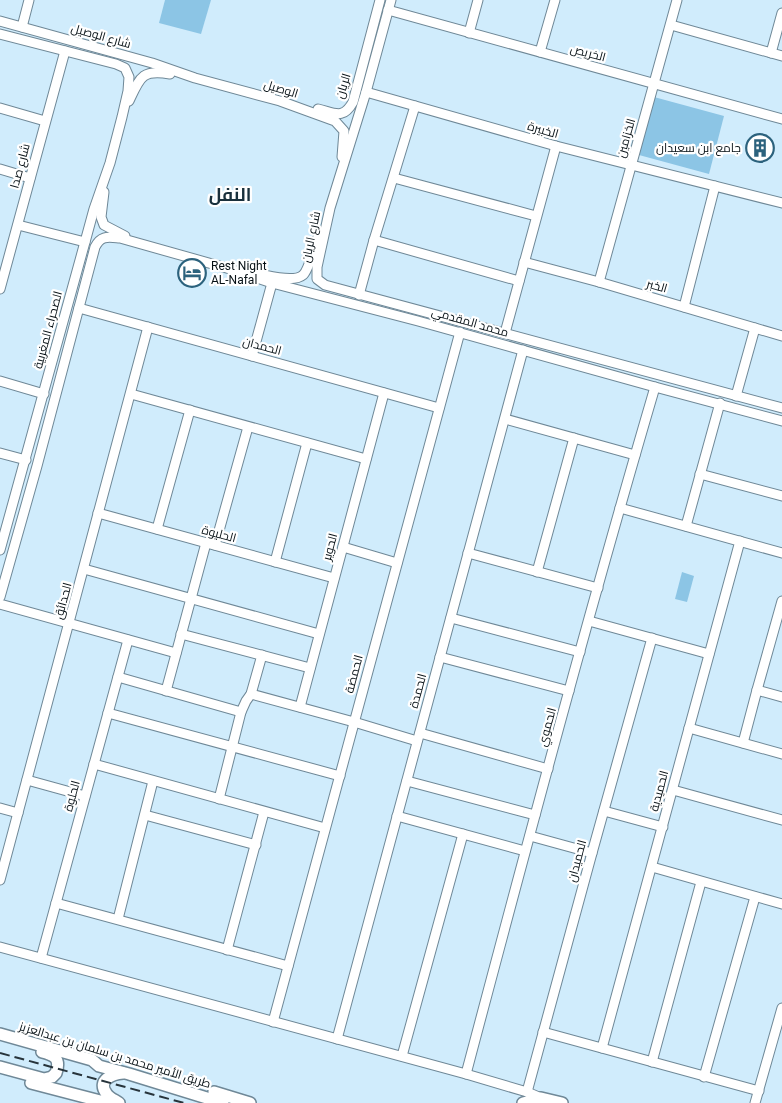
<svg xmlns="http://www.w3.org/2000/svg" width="782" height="1103" font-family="Roboto,Cairo,sans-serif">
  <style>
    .green { fill: #8cc5e5 }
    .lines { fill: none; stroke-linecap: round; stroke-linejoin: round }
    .minor-casing { stroke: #6f8897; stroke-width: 11 }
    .major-casing { stroke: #6f8897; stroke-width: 14 }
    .minor { stroke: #fff; stroke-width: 9 }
    .major { stroke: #fff; stroke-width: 11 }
    .rail { stroke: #27343b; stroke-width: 2; stroke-dasharray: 10 5; stroke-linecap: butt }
    .labels { text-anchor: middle; stroke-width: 4.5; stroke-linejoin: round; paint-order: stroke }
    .street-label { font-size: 12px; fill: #061015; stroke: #fff }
    .poi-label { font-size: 12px; fill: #061015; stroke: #fff; text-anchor: end }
    .district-label { font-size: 18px; font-weight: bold; fill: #19303c; stroke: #fff }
  </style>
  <rect width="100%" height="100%" fill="#d0ecfc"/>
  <g class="green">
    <polygon points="165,0 211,0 201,34 159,23"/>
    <polygon points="654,97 724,116 709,174 639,155"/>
    <polygon points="682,572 694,576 687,602 675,599"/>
  </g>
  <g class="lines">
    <defs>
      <g id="minor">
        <polyline points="391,0 366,92 330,208 317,267 317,279 325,285 782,408"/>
        <polyline points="388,10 782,119"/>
        <polyline points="0,21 152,63 195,78 280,101 335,121 344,131 342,157"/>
        <polyline points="671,25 782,56"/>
        <polyline points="22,27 29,0"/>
        <polyline points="469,33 478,0"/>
        <polyline points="0,34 116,64 125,68 129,77 128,91 122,117 110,163 94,209 85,242 0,550"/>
        <polyline points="540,52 555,0"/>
        <polyline points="771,53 782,13"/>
        <polyline points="366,92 556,146 782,203"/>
        <path d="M129,101C140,77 142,69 170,74"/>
        <polyline points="0,108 45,121"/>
        <path d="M318,109C335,113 343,120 353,102L380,0"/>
        <polyline points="0,169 30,178"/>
        <polyline points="394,178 536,216"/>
        <polyline points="104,192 101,217 104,225 125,236"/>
        <polyline points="18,225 85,242"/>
        <polyline points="374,240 519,281"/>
        <polyline points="524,262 599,282 782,336"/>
        <path d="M259,274C270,276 294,283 303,275C309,270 316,242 319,234"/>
        <polyline points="599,282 677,0"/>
        <polyline points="0,289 65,51"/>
        <polyline points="359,295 374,240 415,106"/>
        <polyline points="684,307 715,186"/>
        <polyline points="79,308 439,408"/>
        <polyline points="505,333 556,146"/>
        <polyline points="252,356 272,283"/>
        <polyline points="0,381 44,394"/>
        <polyline points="131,394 366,459"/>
        <polyline points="736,396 755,328"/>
        <polyline points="505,419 635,455"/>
        <polyline points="0,453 26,460"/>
        <polyline points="700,474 782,496"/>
        <polyline points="620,508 782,553"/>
        <polyline points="98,513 334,578"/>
        <polyline points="686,526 720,403"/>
        <polyline points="157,529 190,410"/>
        <polyline points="215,545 248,427"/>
        <polyline points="343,547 397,563"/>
        <polyline points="468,553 598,588"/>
        <polyline points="275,562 307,443"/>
        <polyline points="84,569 319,634"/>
        <polyline points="537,572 574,438"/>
        <path d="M0,597L37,466L95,247C101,235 108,237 120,238L230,269L272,283L418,321L655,387L782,421"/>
        <polyline points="0,604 176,653"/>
        <polyline points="451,618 580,652"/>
        <polyline points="589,621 709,654"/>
        <polyline points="181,634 310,668"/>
        <polyline points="440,657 569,691"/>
        <polyline points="118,677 241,712"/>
        <polyline points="757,690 782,697"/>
        <polyline points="166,691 206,543"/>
        <polyline points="251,694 354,722 417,741"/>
        <polyline points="300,707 384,393"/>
        <polyline points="108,713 340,776"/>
        <polyline points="689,728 782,754"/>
        <polyline points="420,733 548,769"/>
        <polyline points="743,743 757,690 782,601"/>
        <polyline points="94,764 325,828"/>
        <polyline points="27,780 85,796"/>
        <polyline points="407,781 535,815"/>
        <polyline points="673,790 782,820"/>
        <polyline points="219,799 241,712 246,701 251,694 262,655"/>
        <polyline points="0,808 18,813"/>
        <polyline points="604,811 663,827"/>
        <polyline points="145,815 256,845"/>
        <polyline points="397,816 525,851"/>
        <polyline points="530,836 592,853"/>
        <polyline points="652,867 782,904"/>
        <polyline points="0,880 148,327"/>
        <polyline points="56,903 288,966"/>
        <polyline points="118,919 153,781"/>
        <polyline points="0,947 466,1074 527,1092 541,1098"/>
        <polyline points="227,950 264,812"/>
        <polyline points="41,958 128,640"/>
        <polyline points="273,1022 460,332"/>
        <polyline points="543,1032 759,1091"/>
        <polyline points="337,1039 523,350"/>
        <polyline points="602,1048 740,541"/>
        <polyline points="402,1056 463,834"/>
        <polyline points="652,1062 701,882"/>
        <path d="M466,1074C527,844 588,615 655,387"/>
        <polyline points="704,1077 755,897"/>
        <polyline points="527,1092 592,853 652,638"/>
        <polyline points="755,1103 782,1008"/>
      </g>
      <g id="major">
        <polyline points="0,1034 92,1060 99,1066 129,1074 223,1103"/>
        <path d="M0,1067L44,1079L52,1077L56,1073C61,1058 54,1055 42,1052"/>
        <polyline points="31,1083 108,1103"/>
        <polyline points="214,1092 250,1103"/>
        <path d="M119,1103C115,1100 109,1098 106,1093C97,1080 112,1074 123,1073"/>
        <polyline points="523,1103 541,1098 562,1103"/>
      </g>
    </defs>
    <use href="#minor" class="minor-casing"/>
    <use href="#major" class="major-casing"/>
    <use href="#minor" class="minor"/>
    <use href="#major" class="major"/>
    <polyline class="rail" points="0,1053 184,1103"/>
  </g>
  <defs>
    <symbol id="building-ring" viewBox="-11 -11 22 22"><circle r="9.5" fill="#fff" stroke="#2c627d" stroke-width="1.5"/><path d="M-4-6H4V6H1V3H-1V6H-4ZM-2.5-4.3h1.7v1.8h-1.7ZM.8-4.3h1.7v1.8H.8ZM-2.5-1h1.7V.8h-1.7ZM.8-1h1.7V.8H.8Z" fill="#2c627d"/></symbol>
    <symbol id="hotel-ring" viewBox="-11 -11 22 22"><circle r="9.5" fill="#fff" stroke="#2c627d" stroke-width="1.5"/><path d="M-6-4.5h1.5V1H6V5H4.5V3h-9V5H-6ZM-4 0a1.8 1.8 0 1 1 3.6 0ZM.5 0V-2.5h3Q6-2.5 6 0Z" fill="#2c627d"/></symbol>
  </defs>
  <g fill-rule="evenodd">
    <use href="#building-ring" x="744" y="132" width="32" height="32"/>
    <use href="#hotel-ring" x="176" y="257" width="32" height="32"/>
  </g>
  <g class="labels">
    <g class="street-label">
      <text transform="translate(101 36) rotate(16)" y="4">شارع الوصيل</text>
      <text transform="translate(588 53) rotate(15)" y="4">الخريص</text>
      <text transform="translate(343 86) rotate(-73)" y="4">الريان</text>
      <text transform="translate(281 89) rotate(17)" y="4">الوصيل</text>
      <text transform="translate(543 130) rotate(16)" y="4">الخبيرة</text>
      <text transform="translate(626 138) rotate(-74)" y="4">الخزامين</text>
      <text transform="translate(20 166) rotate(-75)" y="4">شارع صدا</text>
      <text transform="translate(311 237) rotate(-78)" y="4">شارع الريان</text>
      <text transform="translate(657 286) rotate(16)" y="4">الخبر</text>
      <text transform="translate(470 322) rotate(16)" y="4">محمد المقدمي</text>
      <text transform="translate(48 330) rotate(-75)" y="4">الصحراء المغربية</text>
      <text transform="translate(262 346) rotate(15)" y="4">الحمدان</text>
      <text transform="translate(219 534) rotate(15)" y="4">الحليوة</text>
      <text transform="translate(330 547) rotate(-75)" y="4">الحوير</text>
      <text transform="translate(63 601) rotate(-75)" y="4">الحدائق</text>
      <text transform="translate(354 674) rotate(-75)" y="4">الحمضة</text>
      <text transform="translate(418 691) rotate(-75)" y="4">الحمدة</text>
      <text transform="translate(547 727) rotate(-75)" y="4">الحموي</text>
      <text transform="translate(659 791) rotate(-75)" y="4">الحميدية</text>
      <text transform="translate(72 796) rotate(-75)" y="4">الحلوة</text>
      <text transform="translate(577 861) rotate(-75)" y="4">الحميدان</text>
      <text transform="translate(115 1055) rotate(17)" y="4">طريق الأمير محمد بن سلمان بن عبدالعزيز</text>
    </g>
    <g class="poi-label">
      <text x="741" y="152">جامع ابن سعيدان</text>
      <text x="211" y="270" text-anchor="start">Rest Night<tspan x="211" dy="14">AL-Nafal</tspan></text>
    </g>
    <g class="district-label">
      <text x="230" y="201">النفل</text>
    </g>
  </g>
</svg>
